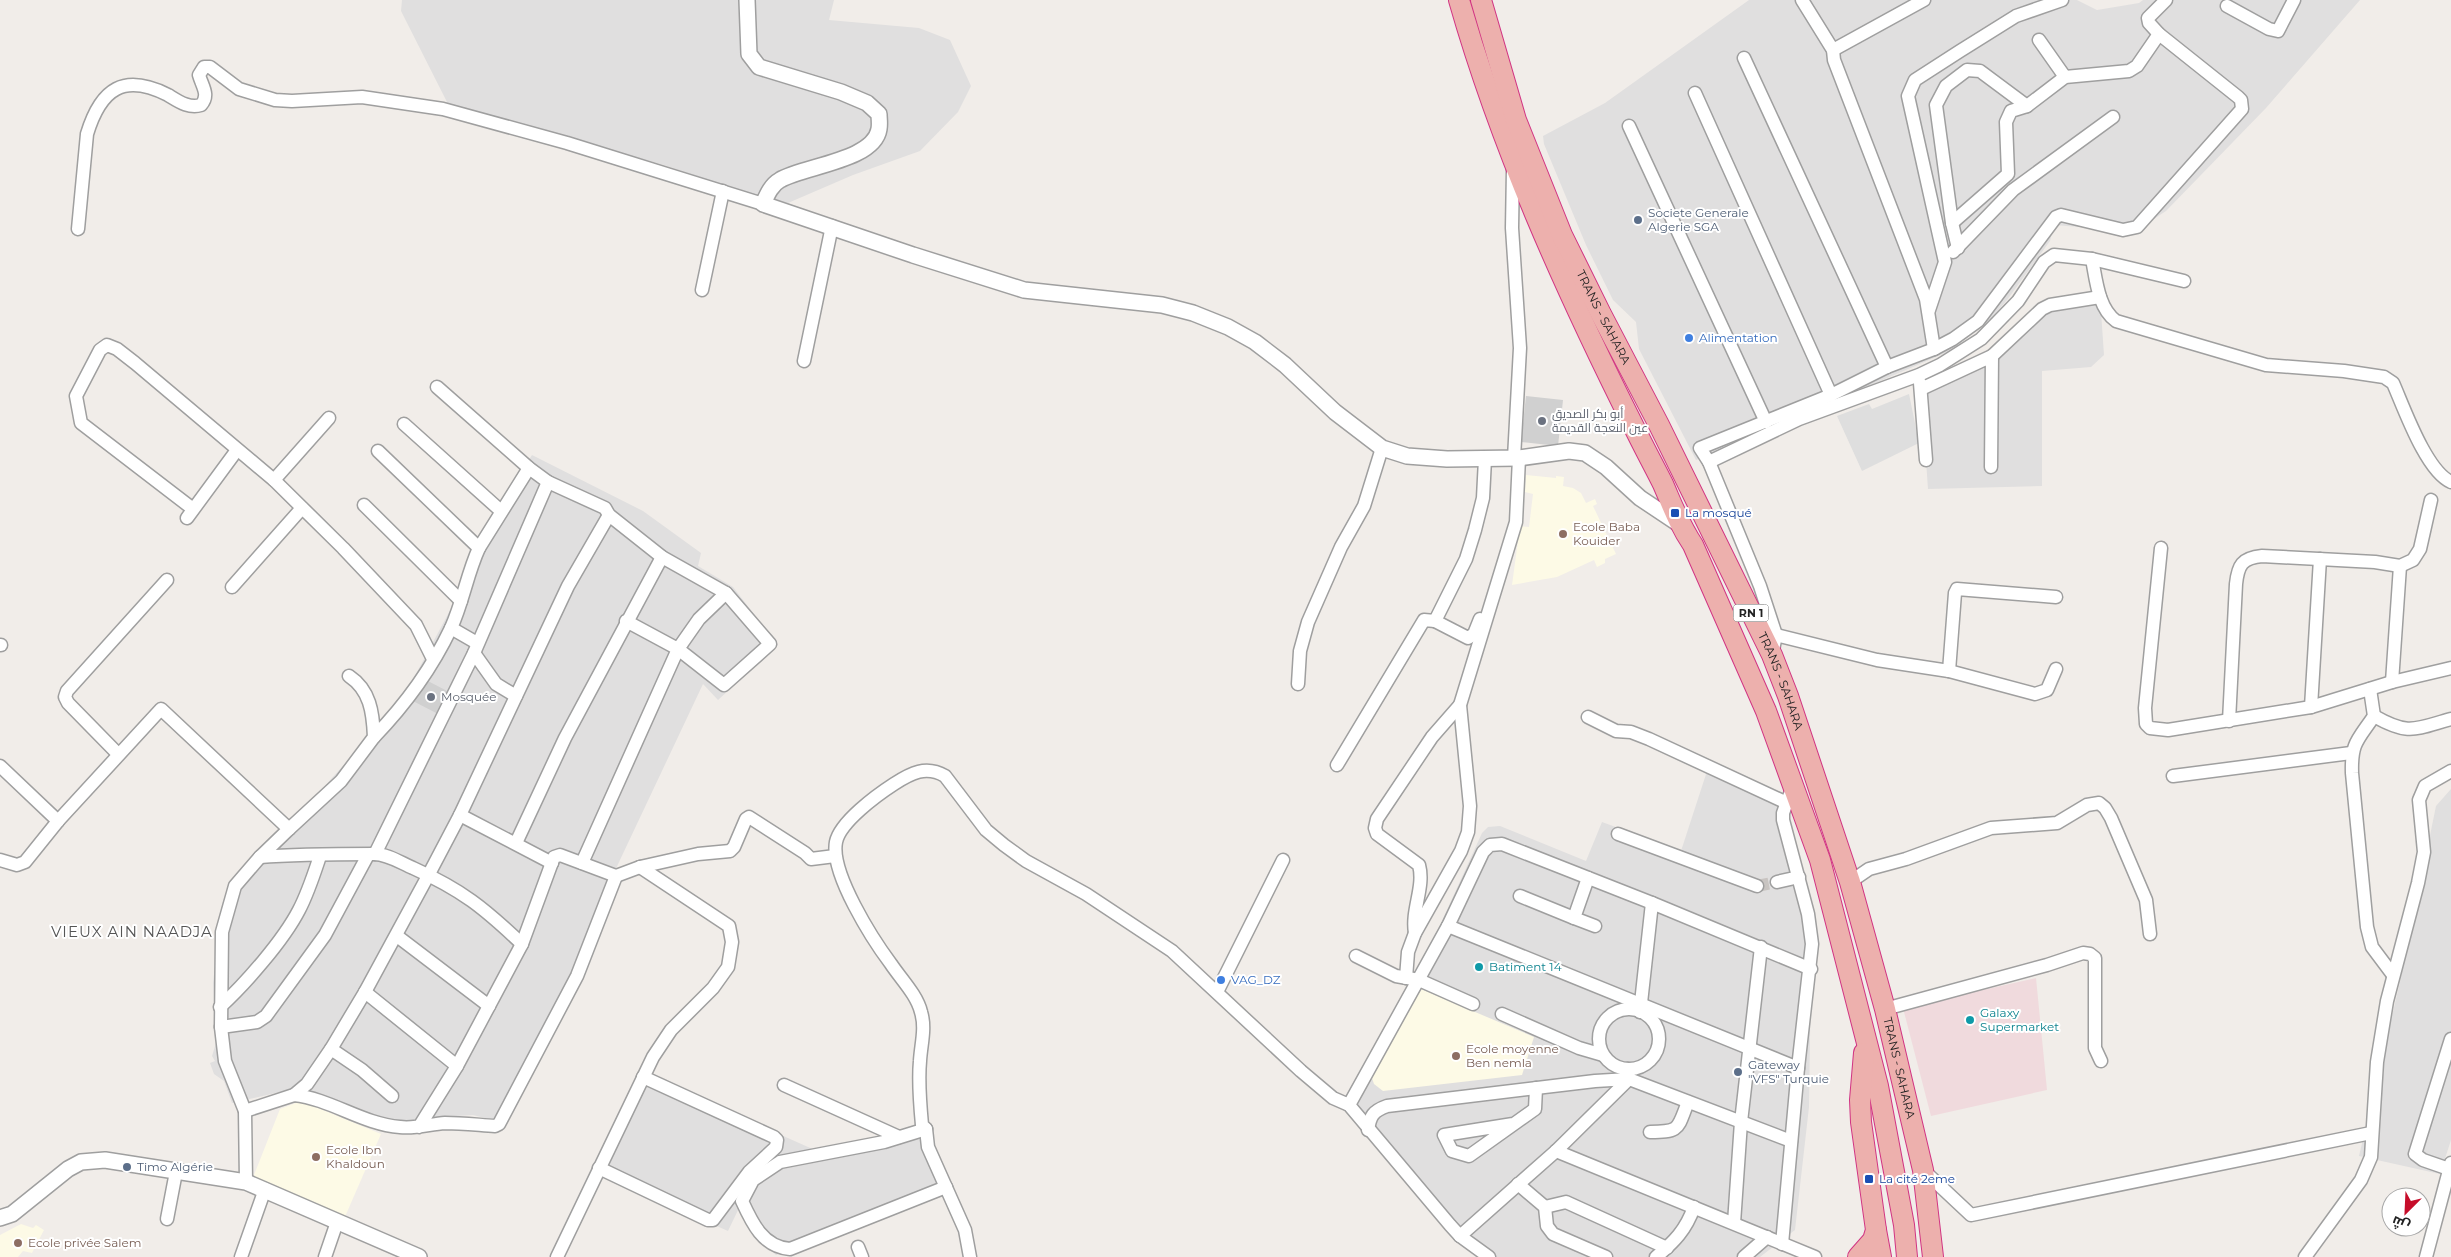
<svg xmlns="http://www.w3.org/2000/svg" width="2451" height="1257" font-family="Montserrat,Cairo,sans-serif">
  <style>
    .residential { fill: #e0dfdf }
    .commercial { fill: #f0dadd }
    .education { fill: #fdfae6 }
    .religious { fill: #d0d0d0 }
    .parking { fill: #dedede }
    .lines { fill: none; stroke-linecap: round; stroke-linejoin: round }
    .minor-tunnel { stroke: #c8c4c1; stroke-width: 12; stroke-dasharray: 12 6; stroke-linecap: butt }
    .minor-casing { stroke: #9f9f9f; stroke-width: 15 }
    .tertiary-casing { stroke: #9f9f9f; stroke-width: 18 }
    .trunk-casing { stroke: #d13483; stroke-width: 22 }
    .minor { stroke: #fff; stroke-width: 12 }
    .tertiary { stroke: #fff; stroke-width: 15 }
    .trunk { stroke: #edb0ad; stroke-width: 20 }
    .service-dot { fill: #5c6f8a; stroke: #fff; stroke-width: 2 }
    .shop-dot { fill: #3f7fe0; stroke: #fff; stroke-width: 2 }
    .worship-dot { fill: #6b7280; stroke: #fff; stroke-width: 2 }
    .transit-dot { fill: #1a4fb4; stroke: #fff; stroke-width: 2 }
    .education-dot { fill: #8d6e63; stroke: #fff; stroke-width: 2 }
    .culture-dot { fill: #0f9aa8; stroke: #fff; stroke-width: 2 }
    .labels { text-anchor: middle; stroke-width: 4; stroke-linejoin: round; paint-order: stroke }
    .shield { fill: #fff; stroke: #646464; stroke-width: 1 }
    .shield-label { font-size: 11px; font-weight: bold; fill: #222 }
    .service-label { font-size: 12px; fill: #4e5e75; stroke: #fff; text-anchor: start }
    .street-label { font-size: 12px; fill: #222; stroke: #fff }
    .shop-label { font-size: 12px; fill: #366cbe; stroke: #fff; text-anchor: start }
    .worship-label { font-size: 12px; fill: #5b616d; stroke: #fff; text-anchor: start }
    .transit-label { font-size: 12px; fill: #164399; stroke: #fff; text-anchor: start }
    .education-label { font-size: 12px; fill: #785e54; stroke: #fff; text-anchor: start }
    .culture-label { font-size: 12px; fill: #0d838f; stroke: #fff; text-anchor: start }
    .quarter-label { font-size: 15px; letter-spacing: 1px; fill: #555; stroke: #fff }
  </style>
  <rect width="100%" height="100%" fill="#f1ede9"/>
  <g class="residential">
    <polygon points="402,0 834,0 829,20 919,28 950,40 971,86 958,112 920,151 853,175 788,203 744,192 664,165 448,104 401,11"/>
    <polygon points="1749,0 2077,0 2097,10 2139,3 2143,0 2360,0 2266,108 2166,211 2131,234 2092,228 2054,225 2050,241 2007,300 1988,322 1950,351 1696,460 1639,349 1636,322 1613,300 1586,245 1544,144 1543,136 1605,103"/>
    <polygon points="2100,297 2104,355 2091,367 2042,371 2042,486 1928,489 1921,389 1992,356 2042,309"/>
    <polygon points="532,455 643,511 701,553 698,566 733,587 778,645 718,700 703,684 611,879 578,958 552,1013 493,1120 473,1115 441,1117 416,1123 373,1118 315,1094 284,1091 232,1103 224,1081 214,1074 210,1063 215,1061 212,1056 216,1043 213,983 222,904 231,880 297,817 402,700 454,603 465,568 480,537"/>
    <polygon points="1709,765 1762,785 1783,813 1808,914 1811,969 1809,1107 1795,1230 1760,1257 1494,1257 1460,1236 1345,1097 1409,986 1441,923 1482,833 1488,827 1500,826 1586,861 1602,822 1681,851"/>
    <polygon points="2451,789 2451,1140 2440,1174 2359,1156 2400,982 2436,806"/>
    <polygon points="649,1073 720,1108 817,1151 924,1136 946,1195 776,1255 754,1235 739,1208 728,1231 602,1175"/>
  </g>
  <polygon class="commercial" points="2036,978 2047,1090 1931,1116 1903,1008"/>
  <g class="education">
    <polygon points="1526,475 1556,478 1556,476 1564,477 1563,486 1573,488 1581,493 1586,503 1595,499 1597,504 1593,506 1616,554 1605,559 1605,563 1597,567 1594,560 1557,577 1512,585 1520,526 1529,527 1533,494 1525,492"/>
    <polygon points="1421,989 1534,1037 1522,1075 1383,1091 1374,1084 1372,1078"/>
    <polygon points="301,1101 381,1134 344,1219 252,1180 280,1109"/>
    <polygon points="21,1224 33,1228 36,1225 44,1230 32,1253 23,1251 18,1257 0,1257 0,1235"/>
  </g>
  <g class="religious">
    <polygon points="1526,396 1563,400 1558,446 1521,442"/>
    <polygon points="426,680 451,693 440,715 411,700"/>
  </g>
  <polygon class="parking" points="1909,394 1919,443 1862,471 1837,416 1869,404 1872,409"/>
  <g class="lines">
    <polyline class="minor-tunnel" points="1757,886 1777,882"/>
    <defs>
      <g id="minor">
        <polyline points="2227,6 2269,29 2278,31 2294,0"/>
        <polyline points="2039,40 2065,77"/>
        <polyline points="1833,50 1924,0"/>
        <polyline points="1744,58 1887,367"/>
        <polyline points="1695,93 1831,395"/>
        <polyline points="1629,126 1766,422"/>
        <polyline points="1513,169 1512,228 1520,348 1514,458"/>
        <polyline points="1952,223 2008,174 2006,122 2011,111 2027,106"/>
        <path d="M78,229L87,134C101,88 124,73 168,95C178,101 189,109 201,105C210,95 202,86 199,75L204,67H210L239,89L275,100L292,101L362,97L443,109L567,143L763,204"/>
        <polyline points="1958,248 1952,223 1936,105 1946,86 1967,70 1980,71 2027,106 2065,77 2129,71 2137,66 2159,34"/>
        <polyline points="1953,252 2013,190 2113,117"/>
        <path d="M2092,259C2096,279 2098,308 2116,321L2266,365L2344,371L2384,377L2393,383C2404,408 2426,471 2451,482"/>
        <polyline points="702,290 723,191"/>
        <polyline points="1929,310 1945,262 1908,96 1915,80 1960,51 2016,16 2062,0"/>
        <polyline points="1934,349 1953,339 1978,321 2056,217 2061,215 2123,230 2137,227 2242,109 2241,100 2238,97 2159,34 2149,23 2148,18 2166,0"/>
        <polyline points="1992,356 2042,309 2050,305 2100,297"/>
        <polyline points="804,361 832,226"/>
        <polyline points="1920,383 1926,460"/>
        <polyline points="437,387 529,468 548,482 605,508 609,515 662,557 726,593"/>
        <polyline points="1921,389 1992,356 1991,467"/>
        <polyline points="404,424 501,511"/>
        <polyline points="1709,462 1799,419 1919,375 1940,365 1981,339 2018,301 2044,262 2054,255 2092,259 2184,281"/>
        <polyline points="274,480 329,418"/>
        <polyline points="364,505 461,601"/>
        <polyline points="193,509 81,423 76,396 100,350 107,345 117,349 135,363 274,480 343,548 416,625 433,659"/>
        <polyline points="187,518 237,450"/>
        <polyline points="479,548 529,468"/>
        <polyline points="2161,548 2145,708 2146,724 2150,728 2168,730 2311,707 2392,682 2451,668"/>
        <polyline points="232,587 302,508"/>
        <polyline points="1435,621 1468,638 1474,634 1480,619"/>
        <polyline points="451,628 477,643"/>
        <polyline points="1776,635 1877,660 1949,671 2035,694 2047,690 2056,669"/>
        <polyline points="0,645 1,645"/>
        <polyline points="474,653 496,684 516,696"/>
        <polyline points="1772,655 1776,635 1760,586 1709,462 1700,448 1831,395 1887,367 1934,349 1926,299 1834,60 1833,50 1802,0"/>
        <polyline points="1949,671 1955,593 1957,589 2056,597"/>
        <polyline points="2392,682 2400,566"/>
        <polyline points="1298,684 1300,651 1308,622 1341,547 1364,506 1382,448"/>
        <path d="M2370,689L2374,716C2358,740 2351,742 2352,773L2367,927L2372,947L2393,975"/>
        <polyline points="2311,707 2320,559"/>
        <path d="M2374,716C2409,736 2415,729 2451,719"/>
        <polyline points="1588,717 1616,731 1631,732 1649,739 1787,803"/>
        <path d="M2229,721L2236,584C2238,565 2242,558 2262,556L2375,562L2400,566L2413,560L2420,549L2431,500"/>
        <path d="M374,737C405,705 432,668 451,628C463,602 467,574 479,548L378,451"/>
        <polyline points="118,754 68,703 65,697 67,691 167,580"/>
        <polyline points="1337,765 1424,620 1435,621 1466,559 1475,530 1483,498 1485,459"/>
        <polyline points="0,766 58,821"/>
        <polyline points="2173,776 2351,753"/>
        <polyline points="460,815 552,863"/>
        <path d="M289,829L341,781L374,737C373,712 370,690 349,676"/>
        <polyline points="1618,834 1757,886"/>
        <polyline points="516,843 565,738 662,557"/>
        <polyline points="375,854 474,653 548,482"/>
        <path d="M260,857C297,854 336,854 374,854C388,854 401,863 413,868C462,890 484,908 522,944"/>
        <polyline points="0,860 17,865 25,862 58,821 161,709 289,829 260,857 235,886 222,932 221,1027 225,1061 245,1111 246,1182"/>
        <polyline points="582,863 678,649 699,619 726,593 770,644 724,685 678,649 626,621"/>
        <polyline points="616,876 640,867 698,854 730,851 734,847 746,819 749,817 805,853 811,859 835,856"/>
        <polyline points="1588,878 1574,918 1595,926"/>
        <polyline points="1777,882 1799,877"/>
        <polyline points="1850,882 1869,869 1906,859 1991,828 2057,823 2087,805 2099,803 2105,808 2111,818 2146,900 2150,934"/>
        <polyline points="1520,896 1574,918"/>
        <polyline points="1448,926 1798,1068"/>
        <path d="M1415,933C1411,910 1425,887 1419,865L1377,834L1375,828L1377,819L1432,737L1460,705"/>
        <polyline points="397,936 489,1006"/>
        <polyline points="1356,956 1396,976 1419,980 1473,1004"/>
        <polyline points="1406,978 1408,952 1415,933 1461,851 1468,832 1470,806 1460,705 1516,522 1519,458"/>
        <polyline points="365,992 457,1066"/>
        <polyline points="1217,992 1283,860"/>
        <path d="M220,1007C245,984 283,941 299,910C308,893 314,874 320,856"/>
        <polyline points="1885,1009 2047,965 2083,953 2090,954 2095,958 2095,1048 2101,1061"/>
        <circle cx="1629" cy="1039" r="30"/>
        <polyline points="1640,1012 1652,903 1811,969"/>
        <polyline points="1502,1014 1579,1048 1603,1055"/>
        <polyline points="221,1027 257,1022 266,1016 325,935 368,855"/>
        <polyline points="331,1049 362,1070 392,1096"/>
        <polyline points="784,1085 899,1137"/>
        <path d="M294,1095C331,1099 362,1124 400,1127C415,1129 430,1124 445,1123C461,1123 479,1125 495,1126L499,1124L577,976L616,876L560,855L554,857L522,944L457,1066L419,1127"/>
        <polyline points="1349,1105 1448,926 1483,852 1490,845 1502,844 1652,903"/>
        <polyline points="245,1111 294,1095 307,1084 331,1049 365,992 429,874 460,815 568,586 609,515"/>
        <polyline points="1513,1124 1444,1135 1452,1151 1469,1156 1535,1109 1536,1088"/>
        <path d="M926,1129L884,1142L780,1162L753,1180L742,1201C752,1223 763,1247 790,1249L946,1187"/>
        <path d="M1368,1130C1370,1116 1373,1111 1387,1106L1595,1081L1629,1079L1791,1141"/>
        <path d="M1650,1132C1681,1132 1677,1129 1688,1102"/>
        <polyline points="1556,1151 1815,1257"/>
        <polyline points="599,1168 708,1220 713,1220 749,1172 776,1147 777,1140 774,1137 643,1077"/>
        <polyline points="2449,1169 2423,1160 2415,1154 2451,1039"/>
        <polyline points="1923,1170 1971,1215 2371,1133"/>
        <polyline points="1518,1184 1545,1207 1547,1226 1553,1234 1606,1257"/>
        <polyline points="1545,1207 1566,1202 1667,1248"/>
        <polyline points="167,1219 176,1172"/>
        <polyline points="1734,1223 1741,1122 1761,947"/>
        <polyline points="1460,1236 1556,1151 1629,1079 1628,1069"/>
        <polyline points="1782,1244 1798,1068 1812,944 1808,914 1783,820 1783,813 1793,786"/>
        <polyline points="858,1247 862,1257"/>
        <polyline points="241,1257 265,1189"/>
        <polyline points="325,1257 337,1222"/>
        <polyline points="557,1257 653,1057 671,1030 713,988 728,967 732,942 729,926 640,867"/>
        <path d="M970,1257L965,1230L928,1147L926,1129L922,1125C920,1104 918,1082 920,1061C921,1044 926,1028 921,1012C917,995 901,979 891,964C873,940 830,873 836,842C840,822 877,795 894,784C911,773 926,765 945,776L986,830L1004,845L1026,861L1086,894L1172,951L1301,1071L1333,1098L1349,1105L1450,1225L1460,1236L1489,1257"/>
        <path d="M1656,1257C1674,1242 1686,1230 1694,1207"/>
        <polyline points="1744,1257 1767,1237"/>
        <polyline points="2305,1257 2361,1180 2371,1157 2377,1062 2387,1001 2418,883 2424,852 2419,800 2425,786 2451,771"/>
        <polyline points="2426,1257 2451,1163"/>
      </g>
      <g id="tertiary">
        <path d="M747,0L749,54L759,67L841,92L867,103L879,114C879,118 880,124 879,129C874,161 803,166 780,180C771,185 767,195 763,204L913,255L1024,290L1162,305L1193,313L1228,327L1255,342L1285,365L1335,412L1382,448L1407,456L1447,459L1519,458L1569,451L1585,453L1606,467L1640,498L1679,524"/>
        <polyline points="0,1218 12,1214 68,1169 81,1162 105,1160 246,1182 419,1257"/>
      </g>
      <g id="trunk">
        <path d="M1459,0C1501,147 1564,287 1632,423C1642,444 1653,464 1663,484C1673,507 1679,524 1693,545L1766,711L1820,860L1878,1086L1904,1225L1907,1257"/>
        <path id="s1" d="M1481,0L1516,120L1562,235L1601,314L1659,425L1772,655L1788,696L1850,882L1885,1009L1923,1170L1933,1257"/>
        <polyline points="1876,1230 1881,1257"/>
        <polyline points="1858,1257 1873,1240 1876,1230 1861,1122 1860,1100 1864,1053"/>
      </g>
    </defs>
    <use href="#minor" class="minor-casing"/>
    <use href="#tertiary" class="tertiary-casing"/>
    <use href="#trunk" class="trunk-casing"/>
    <use href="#minor" class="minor"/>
    <use href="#tertiary" class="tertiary"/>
    <use href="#trunk" class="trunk"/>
  </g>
  <g class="service-dot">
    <circle cx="1638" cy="220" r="5"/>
    <circle cx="1738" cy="1072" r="5"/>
    <circle cx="127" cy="1167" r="5"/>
  </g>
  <g class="shop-dot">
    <circle cx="1689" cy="338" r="5"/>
    <circle cx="1221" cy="980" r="5"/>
  </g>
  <g class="worship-dot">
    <circle cx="1542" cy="421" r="5"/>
    <circle cx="431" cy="697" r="5"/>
  </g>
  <g class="transit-dot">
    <rect x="1670" y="508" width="10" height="10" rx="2.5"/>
    <rect x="1864" y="1174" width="10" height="10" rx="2.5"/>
  </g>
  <g class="education-dot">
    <circle cx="1563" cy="534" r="5"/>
    <circle cx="1456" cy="1056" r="5"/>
    <circle cx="316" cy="1157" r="5"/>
    <circle cx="18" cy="1243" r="5"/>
  </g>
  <g class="culture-dot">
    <circle cx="1479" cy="967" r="5"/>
    <circle cx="1970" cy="1020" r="5"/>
  </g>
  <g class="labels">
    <rect class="shield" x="1733.5" y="604.5" width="35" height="17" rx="4"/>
    <g class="shield-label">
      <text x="1751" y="617">RN 1</text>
    </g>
    <g class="service-label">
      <text x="1648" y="217">Societe Generale<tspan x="1648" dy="14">Algerie SGA</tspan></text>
      <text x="1748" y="1069">Gateway<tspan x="1748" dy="14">"VFS" Turquie</tspan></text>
      <text x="137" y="1171">Timo Algérie</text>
    </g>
    <g class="street-label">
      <text dy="4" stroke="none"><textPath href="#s1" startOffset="341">TRANS - SAHARA</textPath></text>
      <text dy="4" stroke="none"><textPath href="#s1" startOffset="746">TRANS - SAHARA</textPath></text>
      <text dy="4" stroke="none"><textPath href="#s1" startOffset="1151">TRANS - SAHARA</textPath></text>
    </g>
    <g class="shop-label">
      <text x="1699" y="342">Alimentation</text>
      <text x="1231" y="984">VAG_DZ</text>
    </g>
    <g class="worship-label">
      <text x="1552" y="418">أبو بكر الصديق<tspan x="1552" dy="14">عين النعجة القديمة</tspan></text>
      <text x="441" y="701">Mosquée</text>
    </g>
    <g class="transit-label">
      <text x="1685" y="517">La mosqué</text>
      <text x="1879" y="1183">La cité 2eme</text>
    </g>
    <g class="education-label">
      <text x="1573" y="531">Ecole Baba<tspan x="1573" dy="14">Kouider</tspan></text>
      <text x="1466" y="1053">Ecole moyenne<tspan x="1466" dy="14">Ben nemla</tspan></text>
      <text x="326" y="1154">Ecole Ibn<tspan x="326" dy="14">Khaldoun</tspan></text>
      <text x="28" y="1247">Ecole privée Salem</text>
    </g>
    <g class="culture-label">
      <text x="1489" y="971">Batiment 14</text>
      <text x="1980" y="1017">Galaxy<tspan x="1980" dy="14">Supermarket</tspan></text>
    </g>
    <g class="quarter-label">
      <text x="132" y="937">VIEUX AIN NAADJA</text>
    </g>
  </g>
  <g transform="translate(2406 1212) rotate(204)"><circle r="24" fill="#ffffff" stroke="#a7a7a7"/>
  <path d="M0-4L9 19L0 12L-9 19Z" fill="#c60d2a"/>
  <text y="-8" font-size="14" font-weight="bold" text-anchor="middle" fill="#222222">ش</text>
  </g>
</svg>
